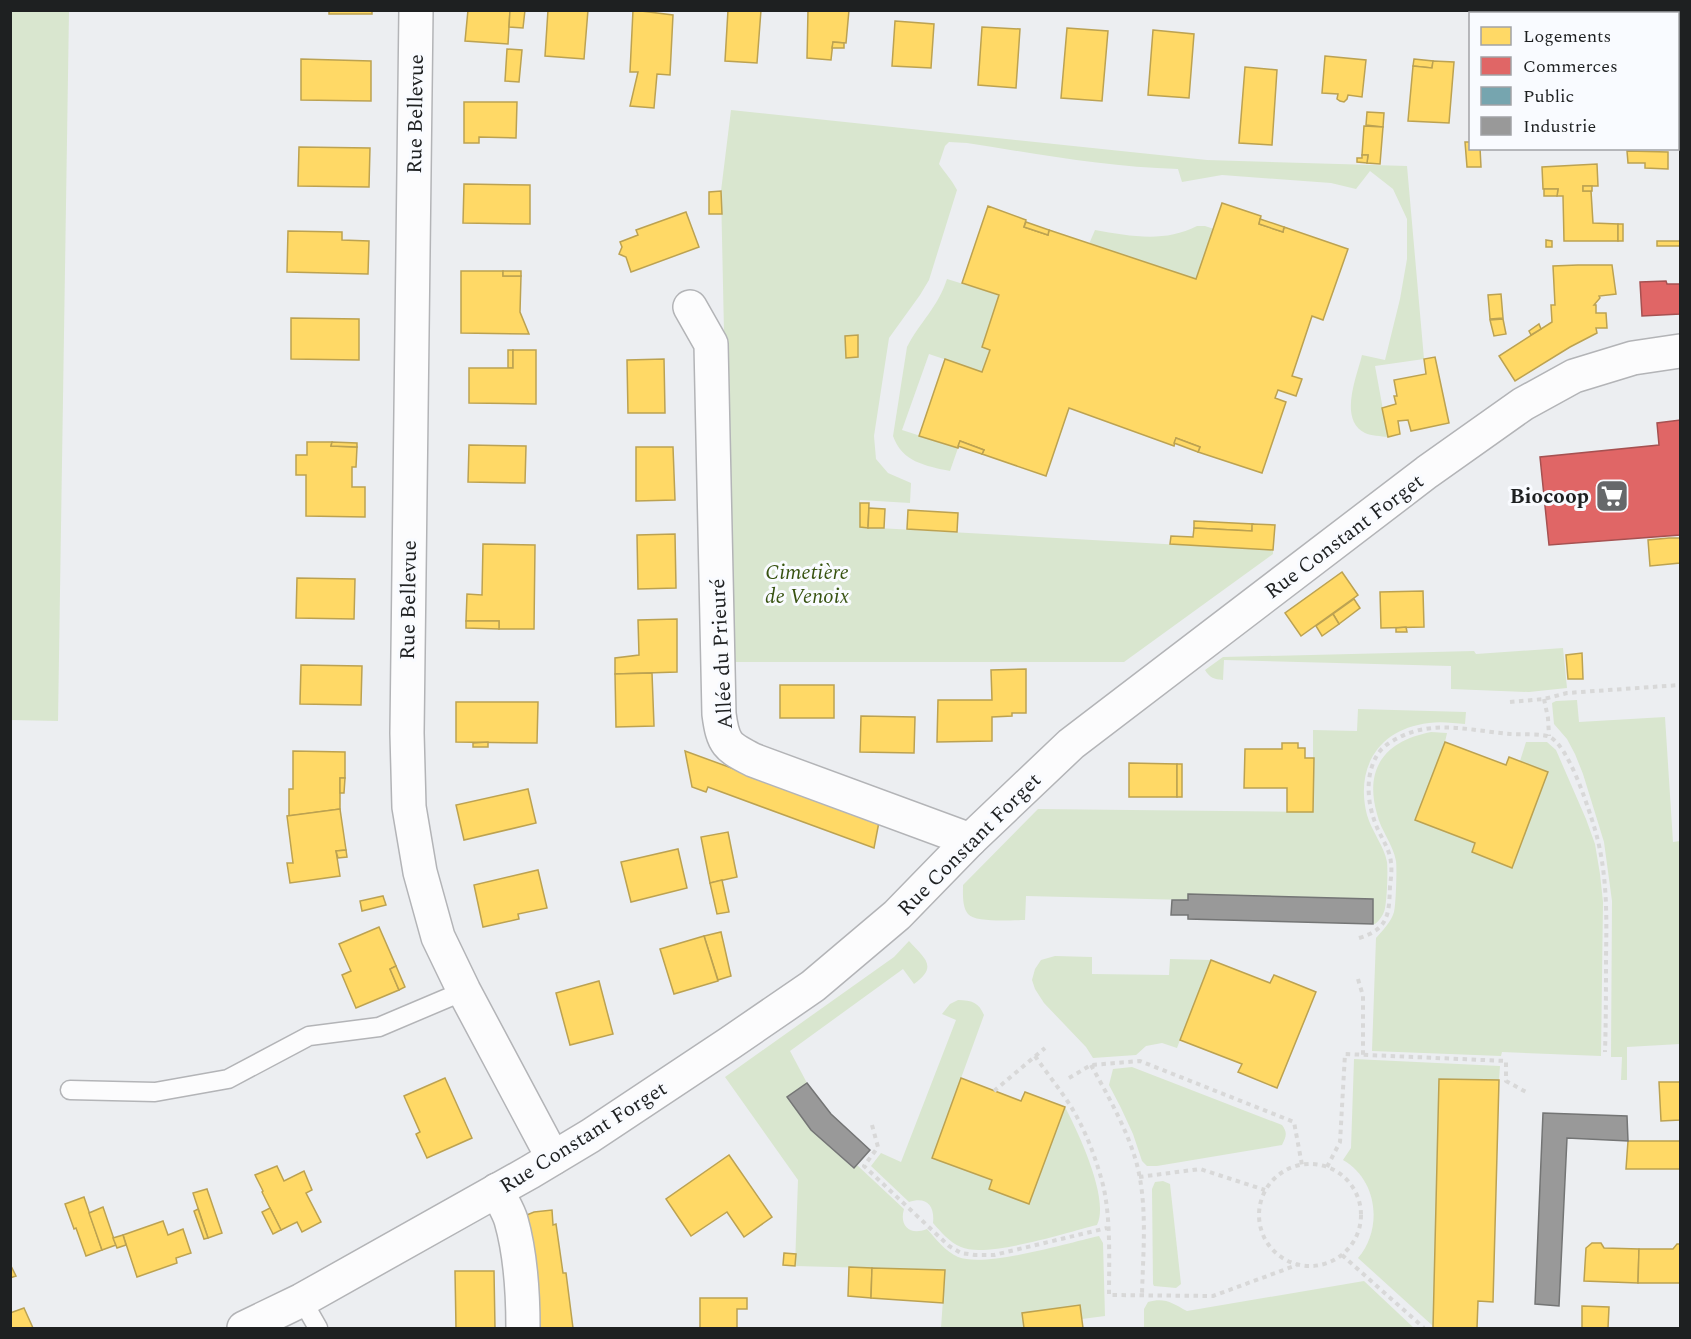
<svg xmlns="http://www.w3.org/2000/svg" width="1691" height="1339" font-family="Spectral,serif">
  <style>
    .green { fill: #d9e6cf }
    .homes { fill: #ffd966; stroke: #bca251; stroke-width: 1.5 }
    .shops { fill: #e06666; stroke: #a65151; stroke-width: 1.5 }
    .public { fill: #76a5af; stroke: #5c7d84; stroke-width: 1.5 }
    .industry { fill: #999; stroke: #747575; stroke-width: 1.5 }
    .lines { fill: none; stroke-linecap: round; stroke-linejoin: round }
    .lane-casing { stroke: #b3b4b7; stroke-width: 21 }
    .street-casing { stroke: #b3b4b7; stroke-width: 36 }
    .path { stroke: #d8d8d8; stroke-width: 4; stroke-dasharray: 4.5 4.5; stroke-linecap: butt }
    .lane { stroke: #fcfcfd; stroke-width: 18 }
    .street { stroke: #fcfcfd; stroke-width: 33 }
    .labels { text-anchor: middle; stroke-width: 6; stroke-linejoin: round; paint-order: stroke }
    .street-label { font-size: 21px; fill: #1e2021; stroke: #f9fbff }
    .poi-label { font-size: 21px; font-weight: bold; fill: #1e2021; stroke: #f9fbff; text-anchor: end }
    .park-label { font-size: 21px; font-style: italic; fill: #375210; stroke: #f9fbff }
  </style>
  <rect width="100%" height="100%" fill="#eceef1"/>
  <g class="green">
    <polygon points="11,10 69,11 58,721 11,720"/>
    <path d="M731,110L1207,160L1407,166L1424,359L1375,366L1388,437C1381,436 1371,436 1365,433C1338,420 1357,376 1362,355L1385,360L1400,299L1407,259V219L1393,189L1370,171L1356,189L1331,183L1222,175L1182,182L1178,169C1106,167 1038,154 967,143L949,142L945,146L939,164C945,173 952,180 957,190L929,280L920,295L889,338L874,436L876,459L888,473L911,483L910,503L860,500V527L1273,550V554L1124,662H731L721,191Z"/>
    <path d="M1197,226H1205L1214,229L1196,279L1089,244L1095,230C1130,236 1164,243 1197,226Z"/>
    <path d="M947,279L999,295L982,347L990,350L982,372L929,354L902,430L958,448L950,471C926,466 902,462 893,436L907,347C920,322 938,307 947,279Z"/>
    <path d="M1563,648L1567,688L1529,692L1451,689V666L1224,660L1223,680C1214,679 1210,678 1205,670L1223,657L1474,651L1476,654Z"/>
    <polygon points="1577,700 1579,722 1665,717 1673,842 1680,841 1680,1044 1627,1047 1627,1080 1621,1080 1622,1057 1611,1057 1612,901 1604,842 1583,774 1575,754 1567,739 1554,724 1552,703 1556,701"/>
    <path d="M1358,709L1466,712L1465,724C1454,723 1440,721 1429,723C1378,729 1355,768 1367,815C1372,832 1384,846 1387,862C1388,871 1387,899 1385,908C1384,914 1380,920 1375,924H1373V899L1189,894L1188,900L1026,896L1025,920C1013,920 975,923 968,914C962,907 963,894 963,885L1038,809L1313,812V730L1357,731Z"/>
    <path d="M1431,732L1447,733L1445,742L1415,820L1475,843L1472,852L1511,867L1548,772L1520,761L1526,742H1547L1556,750L1586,819L1595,844L1600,874L1603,902L1601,1056L1502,1052L1501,1056L1372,1051L1376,938C1383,930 1391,922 1394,912C1396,905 1397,868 1396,861C1393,844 1381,831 1377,814C1364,768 1385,741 1431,732Z"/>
    <path d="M909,941C924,958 939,966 914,984L903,969L790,1051L807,1083L787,1097L811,1130L853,1168L857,1165L904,1209C899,1226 910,1236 927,1229C936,1239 945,1251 958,1257C986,1268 1067,1243 1099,1236L1103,1243L1105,1316L1082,1319L1080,1306L1022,1314L1024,1328H941L945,1270L795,1266L798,1180L725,1077L894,957Z"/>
    <polygon points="1055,956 1092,957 1092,974 1169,975 1170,959 1211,960 1177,1048 1162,1043 1146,1046 1136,1055 1093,1058 1086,1047 1044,1003 1035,989 1032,980 1035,969 1041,960"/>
    <path d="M958,1000C972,1000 979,1003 984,1015L932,1158L992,1180L989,1189L1029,1203L1065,1107C1078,1132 1110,1199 1097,1225C1068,1232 986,1259 961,1247C949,1242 941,1232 933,1223C935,1205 926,1196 909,1202L871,1166L881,1153L901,1162L956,1020L942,1014L950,1004Z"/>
    <path d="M1354,1059L1500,1066L1499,1080L1439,1079L1433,1326L1358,1258C1383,1229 1378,1180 1343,1160L1351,1148Z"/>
    <path d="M1132,1067L1282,1125C1288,1133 1286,1137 1282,1145L1157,1166H1147L1142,1161L1133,1134L1121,1108L1109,1085L1113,1069Z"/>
    <polygon points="1163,1181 1170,1184 1181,1284 1176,1288 1154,1286 1153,1284 1152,1189 1155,1182"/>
    <path d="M1364,1281L1414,1328H1144V1309L1148,1302C1165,1297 1172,1303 1187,1311Z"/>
  </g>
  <g class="homes">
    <rect x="329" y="10" width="43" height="4"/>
    <polygon points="468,10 510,10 508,44 465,41"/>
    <polygon points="510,10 525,10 523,28 509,27"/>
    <polygon points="548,10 588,10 584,59 545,56"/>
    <polygon points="633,10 673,15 670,75 657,74 654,108 630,106 638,72 630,72"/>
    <polygon points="728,10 761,10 757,63 725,61"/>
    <polygon points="808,10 849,10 846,43 833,42 831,60 807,58"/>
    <polygon points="895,21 934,24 931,68 892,66"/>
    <polygon points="982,27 1020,29 1016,88 978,85"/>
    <polygon points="1067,28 1108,31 1102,101 1061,98"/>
    <polygon points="1153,30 1194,34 1189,98 1148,95"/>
    <polygon points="833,42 844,43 844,48 832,48"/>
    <polygon points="507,49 522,50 519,82 505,81"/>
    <polygon points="1325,56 1366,60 1362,97 1348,95 1347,99 1344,102 1340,101 1337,99 1338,94 1322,93"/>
    <polygon points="301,59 371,61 371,101 301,100"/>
    <polygon points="1414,59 1433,61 1432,68 1413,66"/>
    <polygon points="1433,61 1454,62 1449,123 1408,121 1413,66 1432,68"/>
    <polygon points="1245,67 1277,70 1272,145 1239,143"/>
    <polygon points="464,102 517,102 516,138 479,137 479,143 464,143"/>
    <polygon points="1367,112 1384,113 1383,127 1366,125"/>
    <polygon points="1364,126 1383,127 1380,164 1367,163 1368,155 1362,155"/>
    <polygon points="1465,142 1470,142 1470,148 1480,148 1481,167 1467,167"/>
    <polygon points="299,147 370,148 369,187 298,186"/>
    <polygon points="1627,151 1668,152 1668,169 1645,168 1645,163 1628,163"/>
    <polygon points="1362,155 1368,155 1367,163 1357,162 1357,158 1362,158"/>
    <polygon points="1597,164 1598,186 1583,186 1583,191 1591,191 1593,223 1618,224 1618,241 1564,241 1563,196 1557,196 1558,189 1543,189 1542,167"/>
    <polygon points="464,184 530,185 530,224 463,223"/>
    <rect x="1583" y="186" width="9" height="5"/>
    <polygon points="1544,189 1558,189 1557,196 1544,196"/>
    <polygon points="721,191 722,214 709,214 709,192"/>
    <polygon points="1222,203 1261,216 1259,224 1283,232 1284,227 1348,249 1323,320 1312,316 1292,376 1302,379 1296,396 1278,390 1275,398 1286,402 1262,473 1198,452 1200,447 1176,438 1174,446 1069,408 1046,476 982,454 984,450 960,441 958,448 919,436 945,359 982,372 990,350 982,347 999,295 962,283 988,206 1026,220 1024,227 1048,235 1049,230 1196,279"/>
    <polygon points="686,212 699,247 631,272 626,257 619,254 622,247 620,242 638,235 636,230"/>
    <polygon points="1260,219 1284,227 1283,232 1259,224"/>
    <polygon points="1026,222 1049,230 1048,235 1024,227"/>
    <rect x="1618" y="224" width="5" height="17"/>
    <polygon points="288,231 342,232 342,240 369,241 368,274 287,272"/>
    <polygon points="1546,240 1552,241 1552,247 1546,247"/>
    <rect x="1657" y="241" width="23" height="5"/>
    <polygon points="1578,265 1612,265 1616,294 1599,296 1600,298 1594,305 1596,305 1596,313 1606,313 1607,328 1596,328 1597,333 1570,347 1515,381 1499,356 1552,322 1551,305 1555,305 1553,266"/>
    <polygon points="461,271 503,271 503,276 521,276 520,312 529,334 461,333"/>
    <rect x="503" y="271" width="18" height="5"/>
    <polygon points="1501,294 1503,318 1490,319 1488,295"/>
    <polygon points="291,318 359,319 359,360 291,359"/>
    <polygon points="1503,319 1506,334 1494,336 1490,320"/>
    <polygon points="1539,324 1541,329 1531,335 1529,331"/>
    <polygon points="858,335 858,357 846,358 845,336"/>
    <rect x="508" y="350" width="5" height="18"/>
    <polygon points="513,350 536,350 536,404 469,403 469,368 513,368"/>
    <polygon points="1435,357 1449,423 1411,431 1408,420 1398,421 1400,434 1388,437 1382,408 1396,404 1394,396 1397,396 1394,380 1426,374 1424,359"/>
    <polygon points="664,359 665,413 628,413 627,360"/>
    <polygon points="1176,438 1200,447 1198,452 1174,443"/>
    <polygon points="960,441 984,450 982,454 958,446"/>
    <polygon points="307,442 332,442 331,446 357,447 356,467 352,467 352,487 365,487 365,517 306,516 306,475 296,475 296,455 307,455"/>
    <polygon points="332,442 357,443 357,447 331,446"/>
    <polygon points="469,445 526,446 525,483 468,482"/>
    <polygon points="636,447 673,447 675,500 636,501"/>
    <polygon points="860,503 869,503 868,528 860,527"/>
    <polygon points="869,508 885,509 884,528 868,528"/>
    <polygon points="908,510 958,513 957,532 907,529"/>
    <polygon points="1194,521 1253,524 1252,531 1194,528"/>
    <polygon points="1252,524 1275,525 1273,550 1170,544 1171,536 1193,537 1194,528 1252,531"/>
    <polygon points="675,534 676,588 638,589 637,535"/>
    <polygon points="1669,538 1680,538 1680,563 1650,566 1648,540"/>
    <polygon points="483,544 535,545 534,629 499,629 499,621 466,621 467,594 482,595"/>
    <polygon points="1342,572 1358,595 1301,636 1285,613"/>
    <polygon points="297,578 355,579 354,619 296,618"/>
    <polygon points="1423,591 1424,627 1381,628 1380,592"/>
    <polygon points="1354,599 1360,608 1339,624 1333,614"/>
    <polygon points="1333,614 1339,624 1322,636 1316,626"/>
    <polygon points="677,619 677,672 615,674 615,658 639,655 638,620"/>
    <polygon points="466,621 499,621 499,629 466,628"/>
    <polygon points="1406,627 1407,632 1396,632 1396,628"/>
    <polygon points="1582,653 1583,679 1568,679 1566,655"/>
    <polygon points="301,665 362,666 361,705 300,704"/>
    <polygon points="1026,669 1026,713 1012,713 1012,716 992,717 992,741 937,742 938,700 992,700 991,670"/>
    <polygon points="652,673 654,726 616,727 615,674"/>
    <rect x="780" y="685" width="54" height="33"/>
    <polygon points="456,702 538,702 537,743 456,742"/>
    <polygon points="861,716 915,717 914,753 860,752"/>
    <polygon points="488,742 488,747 473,747 473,743"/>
    <polygon points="1445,742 1506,765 1509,757 1548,772 1512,868 1472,852 1475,843 1415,820"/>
    <polygon points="1282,743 1298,743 1298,748 1305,748 1305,758 1314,758 1313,812 1287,812 1287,788 1244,788 1245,749 1282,749"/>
    <polygon points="293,751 345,752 345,778 340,778 340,809 289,816 289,789 293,789"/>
    <polygon points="685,751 879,822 874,848 708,787 706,792 692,787"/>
    <polygon points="1129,763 1177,764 1177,797 1129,797"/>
    <rect x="1177" y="764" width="5" height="33"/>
    <polygon points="340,778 345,778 344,793 340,793"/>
    <polygon points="528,789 536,823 464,840 456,805"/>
    <polygon points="340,809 346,850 336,851 340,876 290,883 287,863 293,863 287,816"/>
    <polygon points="728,832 737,877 710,883 701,837"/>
    <polygon points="678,849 687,888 631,902 621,862"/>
    <polygon points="346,850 347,857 338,858 336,851"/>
    <polygon points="538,870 547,908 518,914 519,919 483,927 474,885"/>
    <polygon points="722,880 729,912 717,914 710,883"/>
    <polygon points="383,896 386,905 362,911 360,901"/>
    <polygon points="379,927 396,966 390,969 399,990 356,1008 342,975 351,971 339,944"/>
    <polygon points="721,932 731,976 718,980 704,936"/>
    <polygon points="704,936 718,981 674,994 660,949"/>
    <polygon points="1211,960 1270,983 1274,975 1316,992 1277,1088 1238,1072 1242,1064 1180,1040"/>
    <polygon points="396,966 405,987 399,990 390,969"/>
    <polygon points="599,981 613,1034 570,1045 556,993"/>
    <polygon points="445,1078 472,1138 427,1158 416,1134 420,1132 404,1096"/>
    <polygon points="961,1078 1021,1101 1025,1092 1065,1107 1029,1204 989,1189 992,1180 932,1158"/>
    <polygon points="1439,1079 1499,1080 1493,1302 1478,1301 1477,1328 1433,1328"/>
    <polygon points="1659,1082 1680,1082 1680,1120 1661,1121"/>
    <polygon points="1628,1141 1680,1141 1680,1169 1626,1169"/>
    <polygon points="729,1155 772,1217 744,1237 727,1212 691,1236 666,1199"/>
    <polygon points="277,1166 284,1181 304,1171 312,1190 306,1193 321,1222 302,1232 297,1222 281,1230 262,1192 263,1191 255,1175"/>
    <polygon points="207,1189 222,1233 208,1238 193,1193"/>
    <polygon points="84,1197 102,1250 86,1256 76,1228 74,1229 65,1204"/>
    <polygon points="103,1207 116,1245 102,1250 89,1213"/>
    <polygon points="270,1208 281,1230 273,1234 262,1212"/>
    <polygon points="198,1209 208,1238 204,1239 194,1211"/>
    <polygon points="552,1210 553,1225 556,1224 563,1273 566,1273 573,1328 533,1328 522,1217 534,1212"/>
    <polygon points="163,1221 168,1235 183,1229 191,1253 176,1258 177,1263 137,1277 123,1235"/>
    <polygon points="123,1235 126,1245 117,1248 113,1238"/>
    <polygon points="1592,1243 1601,1243 1604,1248 1639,1249 1638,1283 1584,1281 1586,1248"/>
    <polygon points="1677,1244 1680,1244 1680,1283 1638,1283 1639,1249 1673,1249"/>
    <polygon points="784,1253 796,1254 795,1266 783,1265"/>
    <polygon points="10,1264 16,1276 10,1278"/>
    <polygon points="849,1267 872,1268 871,1298 848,1296"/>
    <polygon points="872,1268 945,1270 943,1303 871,1298"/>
    <polygon points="455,1271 494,1271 495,1328 456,1328"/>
    <polygon points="700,1298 747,1298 747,1309 737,1309 737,1328 700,1328"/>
    <polygon points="1080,1305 1083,1328 1024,1328 1022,1313"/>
    <polygon points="1582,1306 1609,1307 1608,1328 1582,1328"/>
    <polygon points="24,1308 33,1328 10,1328 10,1313"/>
  </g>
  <g class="shops">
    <polygon points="1666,281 1667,284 1680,284 1680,314 1642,316 1640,282"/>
    <polygon points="1680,420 1680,535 1549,545 1540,457 1659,445 1657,423"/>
  </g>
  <polygon class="public" points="1678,45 1678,49 1680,47 1680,69 1678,74"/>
  <g class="industry">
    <polygon points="1188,894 1373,899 1373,924 1188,919 1188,915 1171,915 1172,900 1188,900"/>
    <polygon points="807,1083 831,1114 870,1150 854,1168 811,1130 787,1097"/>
    <polygon points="1543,1113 1627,1116 1628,1141 1567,1138 1559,1306 1535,1304"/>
  </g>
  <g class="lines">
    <defs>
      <g id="lane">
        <polyline points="70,1090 155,1092 228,1079 309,1036 379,1027 464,991"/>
        <polyline points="302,1300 318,1328"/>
      </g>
      <g id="street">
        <polyline points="416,10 407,733 409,807 420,872 438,937 464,991 553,1158"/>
        <polyline points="1492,10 1519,13 1562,10"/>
        <path d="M690,307L711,344L719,714C723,744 727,747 753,760L970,840"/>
        <path d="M497,1190C501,1200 508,1210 511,1220C521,1255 523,1292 523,1328"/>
        <polyline points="244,1328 302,1300 530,1172 590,1136 730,1043 813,986 897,915 970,840 1071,744 1427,472 1523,404 1574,376 1633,358 1680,351"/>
      </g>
    </defs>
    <use href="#lane" class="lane-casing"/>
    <use href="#street" class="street-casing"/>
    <g class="path">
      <polyline points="1544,699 1548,718 1549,736"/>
      <polyline points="1510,702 1544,699 1567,693 1680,685"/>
      <path d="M1359,938C1389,929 1389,914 1390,886C1391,878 1392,870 1391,863C1390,849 1381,838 1376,825C1367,803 1364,772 1380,751C1385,745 1392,741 1398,738C1433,719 1473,731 1510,734C1520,735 1542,733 1550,737C1568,747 1585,798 1591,817C1607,863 1607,908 1606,956C1606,988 1606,1020 1605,1052"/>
      <polyline points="1358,979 1363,996 1363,1055"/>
      <path d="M1035,1056C1046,1072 1059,1088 1070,1105C1085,1129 1096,1158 1103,1185C1111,1218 1109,1262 1109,1295L1213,1296L1297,1265"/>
      <path d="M1091,1065C1108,1096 1126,1127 1136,1161C1148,1204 1143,1251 1142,1295"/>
      <polyline points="1069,1078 1091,1065 1140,1061 1294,1122 1302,1165"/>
      <polyline points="994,1091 1045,1048"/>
      <polyline points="872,1125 878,1147 864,1166 949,1246 961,1253 975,1255 994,1255 1107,1228"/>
      <circle cx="1310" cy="1215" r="51"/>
      <polyline points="1327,1167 1340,1142 1345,1054 1506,1061 1506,1081 1528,1093"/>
      <polyline points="1139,1177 1200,1169 1265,1190"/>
      <polyline points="1342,1255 1424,1328"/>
    </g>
    <use href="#lane" class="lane"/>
    <use href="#street" class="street"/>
  </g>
  <defs>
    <symbol id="supermarket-square" viewBox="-11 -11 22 22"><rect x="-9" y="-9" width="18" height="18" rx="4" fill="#66686a" stroke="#f9fbff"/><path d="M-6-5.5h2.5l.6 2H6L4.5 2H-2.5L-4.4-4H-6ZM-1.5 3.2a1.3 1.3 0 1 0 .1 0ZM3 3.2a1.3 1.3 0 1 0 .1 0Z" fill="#fff"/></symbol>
  </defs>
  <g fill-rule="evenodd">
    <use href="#supermarket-square" x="1593" y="477" width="38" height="38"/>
  </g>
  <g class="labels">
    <g class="street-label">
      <text transform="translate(415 114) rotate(-89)" y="7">Rue Bellevue</text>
      <text transform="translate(1344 536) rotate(-37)" y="7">Rue Constant Forget</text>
      <text transform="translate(408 600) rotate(-89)" y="7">Rue Bellevue</text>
      <text transform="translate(721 654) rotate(-93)" y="7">Allée du Prieuré</text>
      <text transform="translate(969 844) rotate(-45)" y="7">Rue Constant Forget</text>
      <text transform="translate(583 1137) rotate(-32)" y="7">Rue Constant Forget</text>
    </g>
    <g class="poi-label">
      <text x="1589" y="503">Biocoop</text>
    </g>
    <g class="park-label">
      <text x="807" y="579">Cimetière<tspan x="807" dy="24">de Venoix</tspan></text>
    </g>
  </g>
  <rect width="1691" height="1339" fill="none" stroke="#1e2021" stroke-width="24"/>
  <rect x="1469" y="12" width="210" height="138" fill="#f9fbff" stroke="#a1a3a6" stroke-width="1.5"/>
  <rect x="1481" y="27" width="30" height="18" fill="#ffd966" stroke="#a1a3a6" stroke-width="1.5"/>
  <text x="1523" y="42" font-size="18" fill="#1e2021">Logements</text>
  <rect x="1481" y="57" width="30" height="18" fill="#e06666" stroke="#a1a3a6" stroke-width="1.5"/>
  <text x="1523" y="72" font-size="18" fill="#1e2021">Commerces</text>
  <rect x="1481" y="87" width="30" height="18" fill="#76a5af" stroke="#a1a3a6" stroke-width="1.5"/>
  <text x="1523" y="102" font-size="18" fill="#1e2021">Public</text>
  <rect x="1481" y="117" width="30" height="18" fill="#999999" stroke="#a1a3a6" stroke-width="1.5"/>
  <text x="1523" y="132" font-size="18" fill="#1e2021">Industrie</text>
</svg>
